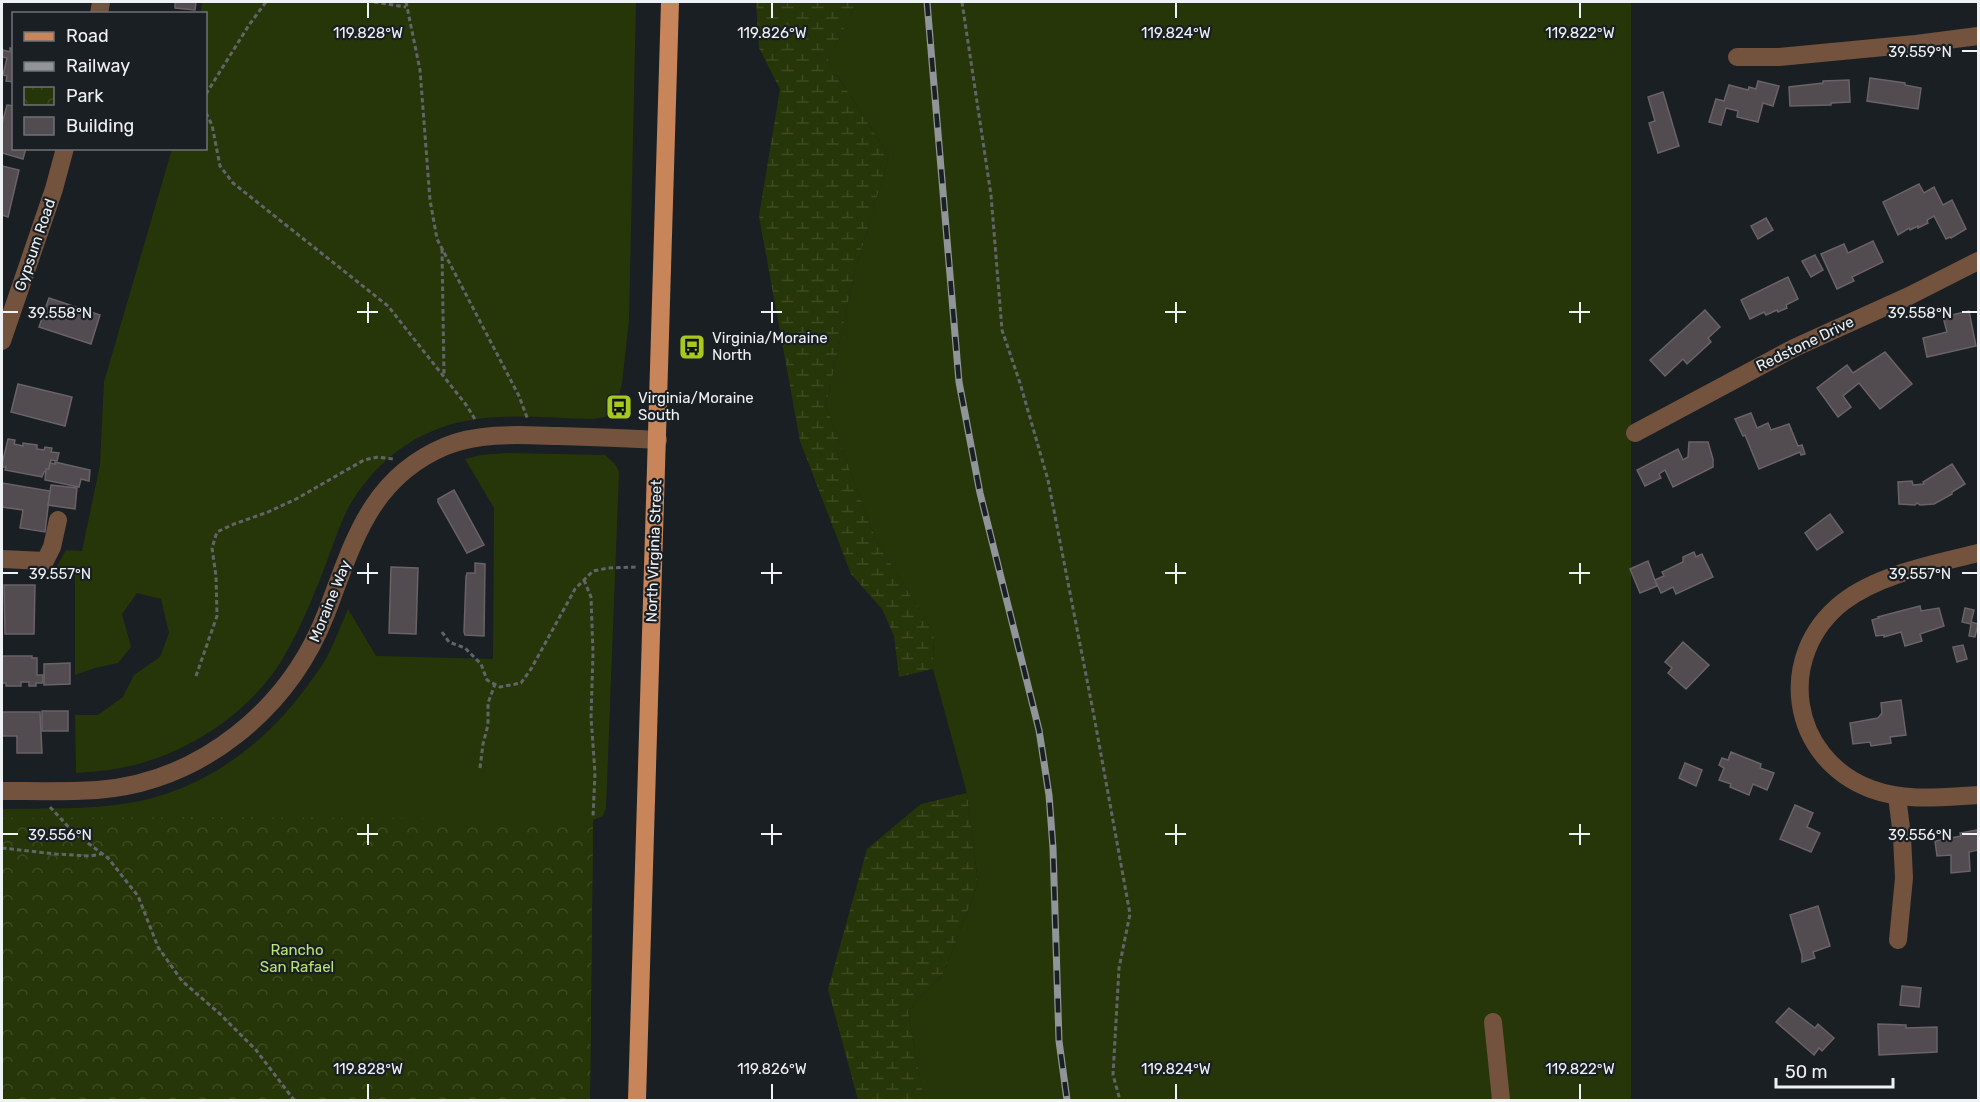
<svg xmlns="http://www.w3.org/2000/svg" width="1980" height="1102" font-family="Rubik,sans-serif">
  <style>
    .green { fill: #273608 }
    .wetland { fill: url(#wetland-marsh) }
    .park { fill: url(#park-crowns) }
    .building { fill: #524b4f; stroke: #696267; stroke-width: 1.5 }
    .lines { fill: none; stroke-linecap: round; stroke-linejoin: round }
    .path { stroke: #616569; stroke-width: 3; stroke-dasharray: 4.5 3; stroke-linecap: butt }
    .minor { stroke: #73523e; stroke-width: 18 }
    .major { stroke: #c8855a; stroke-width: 18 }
    .rail-casing { stroke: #919599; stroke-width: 7 }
    .rail { stroke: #1a1f23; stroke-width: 4.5; stroke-dasharray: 14; stroke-linecap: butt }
    .ticks { fill: none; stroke: #eff2f5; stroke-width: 2 }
    .labels { text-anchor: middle; stroke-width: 4.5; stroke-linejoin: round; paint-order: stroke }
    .street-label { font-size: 15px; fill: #eff2f5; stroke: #1a1f23 }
    .poi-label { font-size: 15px; fill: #eff2f5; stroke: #1a1f23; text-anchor: start }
    .park-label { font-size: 15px; fill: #bae574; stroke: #1a1f23 }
    .ticks-label { font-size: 15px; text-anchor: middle; fill: #eff2f5; stroke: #1a1f23; stroke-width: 4.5; stroke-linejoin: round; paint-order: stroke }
  </style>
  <defs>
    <pattern id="wetland-marsh" width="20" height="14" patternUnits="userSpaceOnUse" patternTransform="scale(1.5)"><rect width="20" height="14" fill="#273608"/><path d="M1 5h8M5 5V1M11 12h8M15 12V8" fill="none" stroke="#3c4a20"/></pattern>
    <pattern id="park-crowns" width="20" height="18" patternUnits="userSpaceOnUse" patternTransform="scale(1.5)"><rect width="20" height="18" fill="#273608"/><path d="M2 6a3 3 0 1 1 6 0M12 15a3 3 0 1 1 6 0" fill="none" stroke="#3c4a20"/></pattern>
  </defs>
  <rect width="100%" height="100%" fill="#1a1f23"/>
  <g class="green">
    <path d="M202,2H636L629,320L622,383L616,408L605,417L593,419C537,418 481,409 428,433C393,448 362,480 345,514C337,532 331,551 324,569C312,600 299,631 282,660C249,713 190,752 130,766C112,770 94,772 76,773L75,715H98L123,697L134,675L160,657L169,633L161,599L137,593L122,614L131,647L118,663L95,668L75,675V574L53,573L66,550L82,551L100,465L104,382L172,149L206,148V14L201,13Z"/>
    <polygon points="857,2 1631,2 1631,1100 924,1100 908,1011 943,974 978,884 967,793 933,669 934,633 876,540 826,406 854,275 889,156 828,61"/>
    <path d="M507,453L605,455L615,464L619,472L606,808L603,816L593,820L590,1100H2V809C44,808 87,810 129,803C205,791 270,741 313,678C318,671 324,663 328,655C335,641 341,625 348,609L376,656L493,659L494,508L465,459L481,455Z"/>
  </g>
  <g class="wetland">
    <polygon points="756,2 857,2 828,61 889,156 854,275 826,406 876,540 934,633 933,669 899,677 894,636 882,609 851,574 800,441 759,216 780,89 759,48"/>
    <polygon points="967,793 978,884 943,974 908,1011 924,1100 858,1100 828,989 867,849 921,804"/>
  </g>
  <polygon class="park" points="237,817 593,820 590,1100 2,1100 2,818"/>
  <g class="building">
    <polygon points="175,2 196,2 195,10 175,8"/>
    <polygon points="10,48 14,49 14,82 6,81 7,76 3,75 7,58 2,57 3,50 10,52"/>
    <polygon points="1870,78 1905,83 1905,85 1921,88 1918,109 1867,101"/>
    <polygon points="1849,80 1850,102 1831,103 1831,105 1790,106 1789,87 1823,83 1823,81"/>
    <polygon points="1758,81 1779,86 1773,106 1763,103 1758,122 1737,117 1738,111 1726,108 1721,125 1709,122 1716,99 1724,101 1729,85 1748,90 1749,87 1756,89"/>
    <polygon points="1663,92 1679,146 1658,153 1649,123 1655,121 1648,97"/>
    <polygon points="7,105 14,106 14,148 26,148 23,159 2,153 2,124"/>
    <polygon points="2,166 19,170 8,217 2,215"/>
    <polygon points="1919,184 1924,193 1934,187 1943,205 1952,200 1966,229 1951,238 1950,237 1946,239 1934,216 1927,220 1928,223 1918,228 1918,226 1910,230 1909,228 1898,235 1883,202"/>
    <polygon points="1766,218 1773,230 1758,239 1751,226"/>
    <polygon points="1873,241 1883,262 1852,277 1854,281 1837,289 1821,254 1844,244 1848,253"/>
    <polygon points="1815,255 1823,270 1811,277 1802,261"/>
    <polygon points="1788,277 1798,299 1786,305 1787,308 1778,312 1777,310 1766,315 1764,312 1750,319 1741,300"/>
    <polygon points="49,298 100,315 91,344 39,327"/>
    <polygon points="1705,310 1720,327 1708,338 1711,342 1687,364 1683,359 1665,376 1650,360"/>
    <polygon points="1969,311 1976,346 1927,357 1923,338 1947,332 1943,317"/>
    <polygon points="1885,352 1912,384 1880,409 1859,383 1843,396 1851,407 1838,417 1817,388 1847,365 1853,373"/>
    <polygon points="18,384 72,397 65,426 11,412"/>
    <polygon points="1751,413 1757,428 1768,423 1771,430 1789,424 1798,446 1802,445 1805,454 1801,455 1800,452 1759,469 1745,435 1743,436 1735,419"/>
    <polygon points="8,439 15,440 14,444 23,446 23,443 37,445 37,449 44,450 45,447 52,448 51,452 59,453 57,461 51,460 49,469 44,472 42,477 5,470 6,467 2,467 2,464"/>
    <polygon points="1689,442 1708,442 1713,459 1713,467 1673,487 1665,470 1659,474 1661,478 1645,486 1637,470 1678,449 1683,460 1688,457"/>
    <polygon points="55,462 90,470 89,481 81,479 79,487 45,480 46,469 49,469 50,463 55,464"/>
    <polygon points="1952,464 1965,484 1952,492 1952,494 1934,504 1920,505 1917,503 1915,505 1899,504 1898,482 1912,481 1913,485 1924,484 1923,482"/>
    <polygon points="2,483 50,491 45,532 20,528 23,510 2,507"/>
    <polygon points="51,485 77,488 75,509 48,505"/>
    <polygon points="454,490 484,545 467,553 438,502 438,499"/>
    <polygon points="1830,514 1843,532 1817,550 1805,533"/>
    <polygon points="1694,552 1696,557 1702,554 1713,577 1676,594 1673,587 1661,593 1655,580 1664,576 1662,572 1683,562 1683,557"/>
    <polygon points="1648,561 1657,586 1640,593 1630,569"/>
    <polygon points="475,563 485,564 484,636 465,635 464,632 466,577 467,573 475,573"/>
    <polygon points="391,567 418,568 416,634 389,633"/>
    <polygon points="4,585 35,585 34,634 5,634"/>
    <polygon points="1920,606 1921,611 1939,608 1944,626 1920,634 1922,641 1905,646 1901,632 1884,637 1884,635 1876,636 1872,620 1879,618 1878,617"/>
    <polygon points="1965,608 1974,610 1971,622 1978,624 1975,637 1969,636 1971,624 1962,622"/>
    <polygon points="1683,642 1709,665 1686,689 1668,673 1672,668 1665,662"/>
    <polygon points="1963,645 1967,659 1957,662 1953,647"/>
    <polygon points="2,656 32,656 32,658 37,658 37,675 43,675 43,683 36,683 36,686 29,686 29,682 21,682 21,686 6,686 6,683 2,683"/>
    <polygon points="70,663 70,684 44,685 44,664"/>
    <polygon points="1901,700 1906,735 1890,737 1891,743 1871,746 1870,742 1853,744 1850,723 1878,718 1882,713 1881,703"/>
    <rect x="42" y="711" width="26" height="20"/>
    <polygon points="2,712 40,712 42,753 17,753 17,736 2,736"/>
    <polygon points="1731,752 1761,764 1760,768 1774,773 1767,790 1753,784 1749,795 1730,787 1731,784 1719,780 1724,768 1719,765 1722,758 1728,760"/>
    <polygon points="1685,763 1702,770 1696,786 1679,778"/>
    <polygon points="1795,805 1813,813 1807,827 1820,833 1811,852 1780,839"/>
    <polygon points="1978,830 1978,850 1969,852 1970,871 1951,873 1951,855 1937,856 1935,841 1961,836 1960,833"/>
    <polygon points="1818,906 1830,946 1813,952 1815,958 1802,962 1802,955 1790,915"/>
    <polygon points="1902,986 1921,988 1919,1007 1900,1005"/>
    <polygon points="1789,1008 1815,1028 1818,1024 1834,1038 1822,1051 1819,1048 1814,1055 1776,1022"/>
    <polygon points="1878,1024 1906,1025 1906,1028 1937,1027 1937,1052 1879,1055"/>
  </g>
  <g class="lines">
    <g class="path">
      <polyline points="374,2 406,7"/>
      <polyline points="406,2 420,70 430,200 437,239 519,396 528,420"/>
      <polyline points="962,2 991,195 1002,330 1020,383 1048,480 1094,716 1130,914 1119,968 1113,1075 1120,1100"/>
      <polyline points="206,94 249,25 266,2"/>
      <polyline points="206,113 212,125 220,166 233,183 388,306 467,406 476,421"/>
      <polyline points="442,249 444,375"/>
      <polyline points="584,580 591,597 593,653 591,717 595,773 593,817"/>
      <polyline points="442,632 449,642 465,648 481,664 487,680 500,687 521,683 531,669 575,589 593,571 608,568 636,567"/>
      <polyline points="196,676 217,616 216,576 212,548 217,532 234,524 268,512 296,499 364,460 378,457 393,459"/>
      <polyline points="480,768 483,744 488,725 488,703 495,684"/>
      <polyline points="50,807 73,832 108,858 138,896 158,947 182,981 220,1014 256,1050 294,1100"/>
      <polyline points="2,848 56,854 90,856 101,854"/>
    </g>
    <g class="minor">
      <polyline points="99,14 101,2"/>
      <polyline points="1737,57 1779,57 1916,44 1978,36"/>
      <polyline points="2,341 54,189 65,148"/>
      <polyline points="1635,433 1794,348 1909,296 1978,261"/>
      <path d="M1978,553C1935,564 1879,574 1843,602C1775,655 1789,758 1871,789C1906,802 1942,797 1978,795"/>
      <polyline points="2,559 45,561 52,547 58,520"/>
      <path d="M2,791C33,791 65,792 97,790C201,782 289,709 326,614C353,544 369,478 446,446C481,432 520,435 558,436C591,437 624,438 658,440"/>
      <polyline points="1897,796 1902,836 1904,878 1898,940"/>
      <polyline points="1493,1022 1501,1100"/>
    </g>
    <polyline class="major" points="637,1100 670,2"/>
    <defs>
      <polyline id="rail" points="927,2 959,382 980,493 1039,730 1049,795 1053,848 1059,1041 1067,1100"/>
    </defs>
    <use href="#rail" class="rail-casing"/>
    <use href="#rail" class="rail"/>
  </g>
  <path class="ticks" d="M368,3V18M772,3V18M1176,3V18M1580,3V18M1962,51H1977M368,302V323M772,302V323M1176,302V323M1580,302V323M3,312H18M357,312H378M761,312H782M1165,312H1186M1569,312H1590M1962,312H1977M368,563V584M772,563V584M1176,563V584M1580,563V584M3,573H18M357,573H378M761,573H782M1165,573H1186M1569,573H1590M1962,573H1977M368,824V845M772,824V845M1176,824V845M1580,824V845M3,834H18M357,834H378M761,834H782M1165,834H1186M1569,834H1590M1962,834H1977M368,1084V1099M772,1084V1099M1176,1084V1099M1580,1084V1099"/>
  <defs>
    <symbol id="bus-square" viewBox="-11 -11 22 22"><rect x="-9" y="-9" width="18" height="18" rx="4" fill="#a6c820" stroke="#1a1f23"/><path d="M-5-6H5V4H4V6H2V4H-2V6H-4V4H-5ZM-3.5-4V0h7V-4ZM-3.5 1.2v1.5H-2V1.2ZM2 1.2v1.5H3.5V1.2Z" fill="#111"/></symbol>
  </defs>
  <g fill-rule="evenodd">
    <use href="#bus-square" x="677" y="332" width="30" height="30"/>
    <use href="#bus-square" x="604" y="392" width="30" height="30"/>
  </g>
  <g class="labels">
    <g class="street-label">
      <text transform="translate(35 245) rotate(-71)" y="5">Gypsum Road</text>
      <text transform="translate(1805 344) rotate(-26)" y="5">Redstone Drive</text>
      <text transform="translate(654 551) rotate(-88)" y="5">North Virginia Street</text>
      <text transform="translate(330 601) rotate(-68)" y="5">Moraine Way</text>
    </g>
    <g class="poi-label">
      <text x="712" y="343">Virginia/Moraine<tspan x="712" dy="17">North</tspan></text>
      <text x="638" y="403">Virginia/Moraine<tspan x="638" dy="17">South</tspan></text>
    </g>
    <g class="park-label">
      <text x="297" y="955">Rancho<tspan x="297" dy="17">San Rafael</tspan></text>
    </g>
  </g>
  <g class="ticks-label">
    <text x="368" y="38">119.828°W</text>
    <text x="772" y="38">119.826°W</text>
    <text x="1176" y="38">119.824°W</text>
    <text x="1580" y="38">119.822°W</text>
    <text x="1920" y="57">39.559°N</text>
    <text x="60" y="318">39.558°N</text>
    <text x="1920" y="318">39.558°N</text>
    <text x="60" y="579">39.557°N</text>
    <text x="1920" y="579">39.557°N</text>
    <text x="60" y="840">39.556°N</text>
    <text x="1920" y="840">39.556°N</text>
    <text x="368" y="1074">119.828°W</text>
    <text x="772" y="1074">119.826°W</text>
    <text x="1176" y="1074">119.824°W</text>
    <text x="1580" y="1074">119.822°W</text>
  </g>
  <rect width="1980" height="1102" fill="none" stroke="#eff2f5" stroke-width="6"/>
  <rect x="12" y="12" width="195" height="138" fill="#1a1f23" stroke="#6f7377" stroke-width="1.5"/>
  <rect x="24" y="32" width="30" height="9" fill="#c8855a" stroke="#6f7377" stroke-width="1.5"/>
  <text x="66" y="42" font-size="18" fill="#eff2f5">Road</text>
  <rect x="24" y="62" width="30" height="9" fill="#919599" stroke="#6f7377" stroke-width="1.5"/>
  <text x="66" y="72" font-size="18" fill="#eff2f5">Railway</text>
  <rect x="24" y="87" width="30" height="18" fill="url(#park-crowns)" stroke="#6f7377" stroke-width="1.5"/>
  <text x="66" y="102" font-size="18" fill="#eff2f5">Park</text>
  <rect x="24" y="117" width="30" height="18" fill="#524b4f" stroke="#6f7377" stroke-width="1.5"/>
  <text x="66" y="132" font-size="18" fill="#eff2f5">Building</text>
  <path d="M1776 1078v9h117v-9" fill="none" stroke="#eff2f5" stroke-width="3"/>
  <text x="1785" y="1078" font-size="18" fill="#eff2f5" stroke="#1a1f23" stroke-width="4.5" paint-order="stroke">50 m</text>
</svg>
